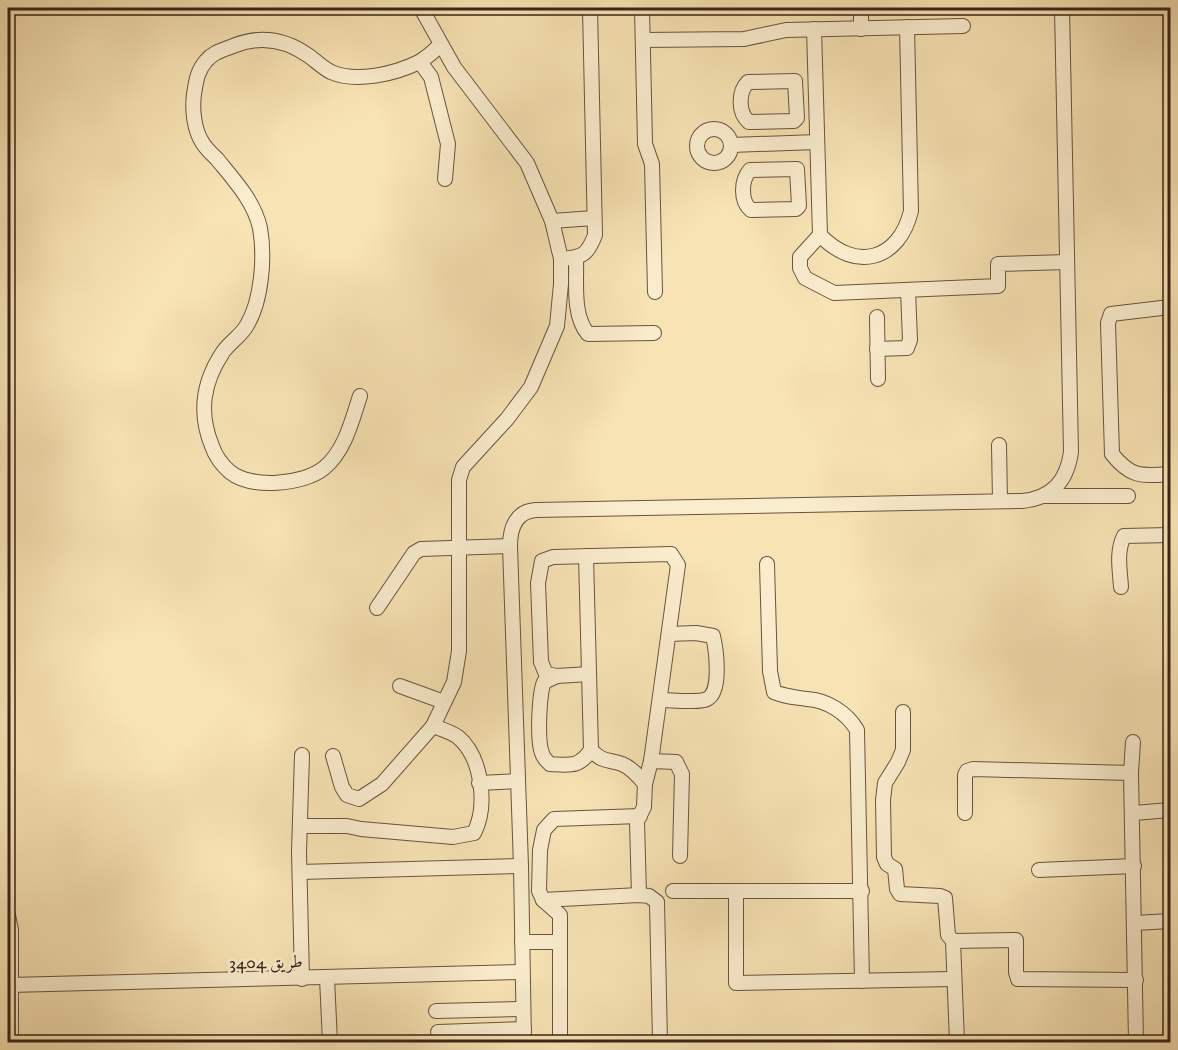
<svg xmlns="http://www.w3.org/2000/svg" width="1178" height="1050" font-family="'IM FELL DW Pica',Amiri,serif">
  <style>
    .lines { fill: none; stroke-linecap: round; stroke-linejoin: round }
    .minor-casing { stroke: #675440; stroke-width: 16 }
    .minor { stroke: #faedce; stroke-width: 14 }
    .labels { text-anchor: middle; stroke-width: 5; stroke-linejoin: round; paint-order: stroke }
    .street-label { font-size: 18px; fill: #372419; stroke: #faedce }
  </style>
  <rect width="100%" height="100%" fill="#f8e3b4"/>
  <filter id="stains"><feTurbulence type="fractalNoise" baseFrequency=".00333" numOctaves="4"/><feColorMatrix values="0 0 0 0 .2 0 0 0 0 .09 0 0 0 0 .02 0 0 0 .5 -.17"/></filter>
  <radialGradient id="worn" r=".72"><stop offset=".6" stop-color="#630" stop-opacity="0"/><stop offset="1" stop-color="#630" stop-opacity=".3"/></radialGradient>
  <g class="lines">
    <defs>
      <g id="minor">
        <polyline points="642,8 645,144 652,164 655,292"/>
        <polyline points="861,8 861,29"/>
        <path d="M814,29L820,235C855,272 899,261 911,211L907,27"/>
        <polyline points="643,40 744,39 786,30 963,26"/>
        <polyline points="420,62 431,77 448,144 445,179"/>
        <path d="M795,81L797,118L794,121L749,122C738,113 738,92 748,82Z"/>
        <circle cx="714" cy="146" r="17"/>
        <polyline points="731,145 817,142"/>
        <path d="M797,169L799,206L796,209L751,210C740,201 741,180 750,170Z"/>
        <polyline points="552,221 594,218"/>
        <polyline points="820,235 800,257 800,268 805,278 834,293 998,286 998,264 1067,262"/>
        <path d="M576,258C577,282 572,315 588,334L654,333"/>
        <path d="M561,259C582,257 587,256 595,235L590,8"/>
        <path d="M1170,307L1111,314L1108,323L1112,454C1131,478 1142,476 1170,474"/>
        <polyline points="877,317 878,379"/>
        <polyline points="877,349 907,348 910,340 908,290"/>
        <path d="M360,396C352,420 345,451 324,468C303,485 251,489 230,472C222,465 215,455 212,446C198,412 203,382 223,352C230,342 242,335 247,325C262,300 265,256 260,228C254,201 234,180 217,159C212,154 206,149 202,142C194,129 192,110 194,94C196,82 197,71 206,61C213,52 223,50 233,46C260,35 285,39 309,56C316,61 323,68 331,72C356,83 395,74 419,62C426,58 434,51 440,45"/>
        <polyline points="999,445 1000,501"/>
        <polyline points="1044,496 1128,496"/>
        <path d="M767,564L770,671L774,692C786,697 794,697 807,699C827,700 847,713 857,730L862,981"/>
        <path d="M1121,587C1120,570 1116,552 1124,536L1170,535"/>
        <polyline points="377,608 414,553 421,549 510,546"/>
        <polyline points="589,674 557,676 546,674 541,662 538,583 542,561 553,557 671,554 678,565 651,761 645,784 644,807 637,821 639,895"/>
        <path d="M557,676L544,682C539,694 537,741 542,753C543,758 547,761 550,764C569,765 579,768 591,750L586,556"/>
        <polyline points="400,686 444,702"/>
        <path d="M660,700C671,700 699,703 707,699C722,692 716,649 713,636L696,633L669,634"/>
        <polyline points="903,712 903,750 898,762 885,783 883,800 884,857 887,864 895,869 897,889 900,894 940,896 945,898 948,935 953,941 957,1042"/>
        <polyline points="1133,742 1131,773 1136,1042"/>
        <path d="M591,750C603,763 608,759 622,764C632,768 639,777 645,784"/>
        <polyline points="302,755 299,852 302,979"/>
        <polyline points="333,756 342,787 347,795 359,799 382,784 433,726 454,682 459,651 459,480 463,467 507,419 531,387 557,326 561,284 561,259 552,221 527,163 454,67 421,8"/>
        <polyline points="651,761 676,762 682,774 680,856"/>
        <polyline points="479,783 518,781"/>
        <polyline points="965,813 965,775 967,771 973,769 1131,773"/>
        <polyline points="1134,813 1170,810"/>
        <path d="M300,826H347L361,829L453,837L474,833C488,806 482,757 458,737C451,732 441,729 433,726"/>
        <polyline points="1039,870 1134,866"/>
        <polyline points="300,872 521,866"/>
        <polyline points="673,891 862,891"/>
        <polyline points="736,891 736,983 954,979"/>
        <polyline points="543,900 639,895 649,896 657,902 660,1042"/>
        <polyline points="8,915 11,930 11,1042"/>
        <polyline points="1135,923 1170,921"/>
        <polyline points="953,941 1016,940 1016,972 1018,979 1136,980"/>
        <polyline points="522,942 560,942"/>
        <polyline points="327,978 330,1042"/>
        <polyline points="10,985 522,972"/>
        <polyline points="436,1011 523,1009"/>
        <polyline points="438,1032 524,1029"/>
        <path d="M524,1042L521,866L510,546C510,528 516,511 536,510L1022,501C1052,498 1067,481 1071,452L1062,8"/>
        <polyline points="560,1042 560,915 543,900 539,891 540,850 544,830 554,819 640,816"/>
      </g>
    </defs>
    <use href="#minor" class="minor-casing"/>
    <use href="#minor" class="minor"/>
  </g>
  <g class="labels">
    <g class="street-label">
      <text transform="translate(266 962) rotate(-1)" y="6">طريق 3404</text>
    </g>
  </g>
  <rect width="1178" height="1050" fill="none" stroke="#f8e3b4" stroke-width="30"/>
  <rect x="9" y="9" width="1160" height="1032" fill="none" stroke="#372419" stroke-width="3"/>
  <rect x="15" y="15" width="1148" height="1020" fill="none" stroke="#372419" stroke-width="1.5"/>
  <rect width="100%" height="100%" filter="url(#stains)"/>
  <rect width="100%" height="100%" fill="url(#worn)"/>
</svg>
